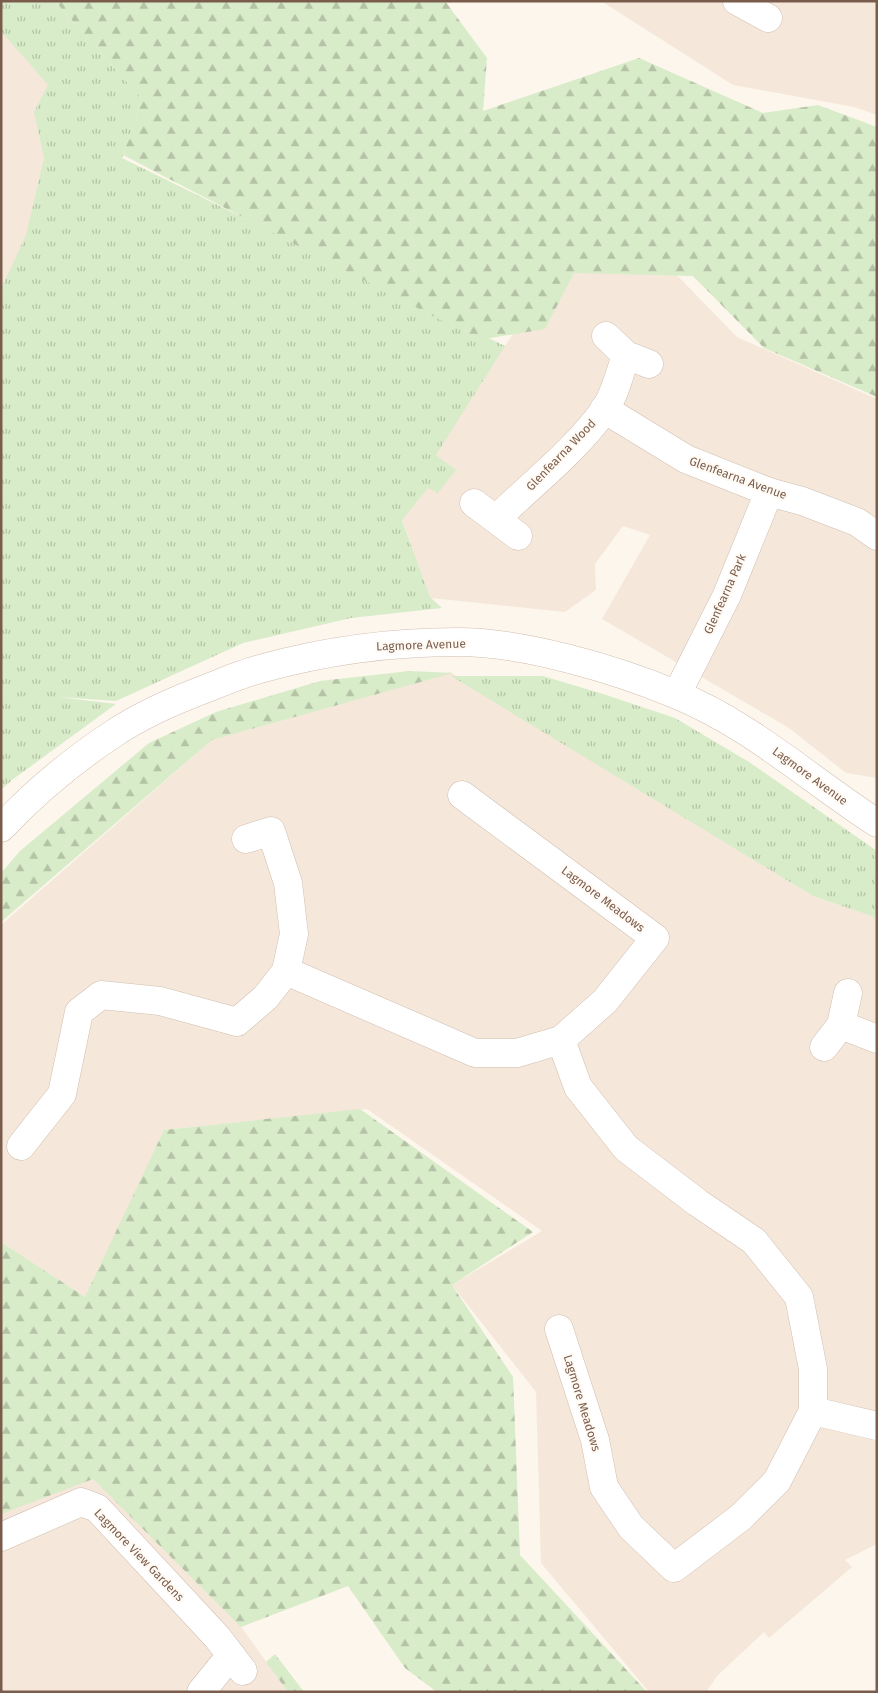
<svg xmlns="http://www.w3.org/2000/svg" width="878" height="1693" font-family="'Fira Sans',sans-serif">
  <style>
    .residential { fill: #f5e8da }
    .grass { fill: url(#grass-tufts) }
    .forest { fill: url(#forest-firs) }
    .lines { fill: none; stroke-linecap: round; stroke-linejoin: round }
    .minor-casing { stroke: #d1beb0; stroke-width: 29 }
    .minor { stroke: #fff; stroke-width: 28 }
    .labels { text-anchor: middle; stroke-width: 4; stroke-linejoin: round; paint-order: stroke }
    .street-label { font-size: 12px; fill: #7a5c4d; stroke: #fffaf3 }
  </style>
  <defs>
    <pattern id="grass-tufts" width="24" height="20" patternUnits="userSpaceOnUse" patternTransform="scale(1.25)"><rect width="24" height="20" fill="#d8ecc9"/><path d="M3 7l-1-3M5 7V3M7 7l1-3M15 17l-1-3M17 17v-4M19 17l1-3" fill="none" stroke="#b4c2a5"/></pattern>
    <pattern id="forest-firs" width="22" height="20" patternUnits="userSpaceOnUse" patternTransform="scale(1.25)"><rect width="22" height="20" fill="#d8ecc9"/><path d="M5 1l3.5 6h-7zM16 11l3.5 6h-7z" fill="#b4c2a5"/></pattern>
  </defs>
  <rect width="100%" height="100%" fill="#fdf6ec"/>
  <g class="residential">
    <polygon points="1,1 55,1 142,99 1,468"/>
    <polygon points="601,1 877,1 877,115 854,107 733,85"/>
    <polygon points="552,262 668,266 737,337 877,399 877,778 846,773 789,728 602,619 650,535 623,526 595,564 596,590 565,612 430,598 396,502 525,317"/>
    <polygon points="450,672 813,896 877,918 877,1544 845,1560 852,1567 769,1638 764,1632 718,1675 706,1692 649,1692 541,1563 536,1392 452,1285 542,1231 367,1109 164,1130 100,1307 1,1242 1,925 212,740"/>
    <polygon points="87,1473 232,1614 288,1692 1,1692 1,1509"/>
  </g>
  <g class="grass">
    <polygon points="1,1 55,1 142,99 122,158 505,346 436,455 456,470 438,493 428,488 402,520 430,597 442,608 351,618 243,643 116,701 58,697 116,704 12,780 1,790 1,289 26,235 44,158 34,112 48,85 1,31"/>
    <polygon points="451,676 543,676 600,693 675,718 749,762 877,851 877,918 813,896"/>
  </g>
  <g class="forest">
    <polygon points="55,1 445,1 487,58 483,111 639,58 763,113 818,105 877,127 877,397 764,348 693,276 574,273 545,329 479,340 123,155 142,99"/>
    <polygon points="410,671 453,673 212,740 1,922 1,873 20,851 149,743 216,712 320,681"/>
    <polygon points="360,1109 533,1232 452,1285 513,1377 520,1555 647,1692 437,1692 405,1668 348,1586 241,1627 93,1479 1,1514 1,1242 85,1297 164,1130"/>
    <polygon points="275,1654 304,1692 288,1692 266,1662"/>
  </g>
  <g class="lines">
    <defs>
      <g id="minor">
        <polyline points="737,1 768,18"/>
        <polyline points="606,336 626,355 649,364"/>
        <polyline points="604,409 686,459 769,492 802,501 857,522 877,536"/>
        <polyline points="474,503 518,536"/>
        <path d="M496,519C530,486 578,448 605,409C615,394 620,373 626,355"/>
        <polyline points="677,694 727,595 769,492"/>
        <path d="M1,828C35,792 72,761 113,734C141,715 173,701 205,689C223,682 241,674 260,669C324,651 392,642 458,642C523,642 615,669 675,694C750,724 810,780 877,823"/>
        <polyline points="286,971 475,1053 517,1053 561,1040 605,1001 655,938 462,795"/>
        <polyline points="841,1025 877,1039"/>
        <polyline points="824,1047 841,1025 848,993"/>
        <polyline points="21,1146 62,1094 79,1012 101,995 160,1001 237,1022 266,997 286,971 294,934 288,883 271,831 246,839"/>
        <polyline points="559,1329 595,1440 604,1487 631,1527 674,1568 741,1517 777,1481 813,1411 813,1369 799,1297 754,1241 698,1203 626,1148 578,1087 561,1040"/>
        <polyline points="813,1411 877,1426"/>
        <polyline points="1,1537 81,1502 97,1508 217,1637 243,1671"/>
        <polyline points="201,1692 231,1655"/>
      </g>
    </defs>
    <use href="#minor" class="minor-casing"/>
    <use href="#minor" class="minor"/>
  </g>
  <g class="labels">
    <g class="street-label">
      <text transform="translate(561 455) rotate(-46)" y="4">Glenfearna Wood</text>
      <text transform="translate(738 478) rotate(20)" y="4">Glenfearna Avenue</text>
      <text transform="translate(725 594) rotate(-66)" y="4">Glenfearna Park</text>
      <text transform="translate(421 645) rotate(-2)" y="4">Lagmore Avenue</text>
      <text transform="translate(810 776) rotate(36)" y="4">Lagmore Avenue</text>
      <text transform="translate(603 899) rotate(37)" y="4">Lagmore Meadows</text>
      <text transform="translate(582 1403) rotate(73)" y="4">Lagmore Meadows</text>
      <text transform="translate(139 1555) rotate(46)" y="4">Lagmore View Gardens</text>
    </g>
  </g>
  <rect width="878" height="1693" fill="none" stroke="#7a5c4d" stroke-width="5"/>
</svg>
